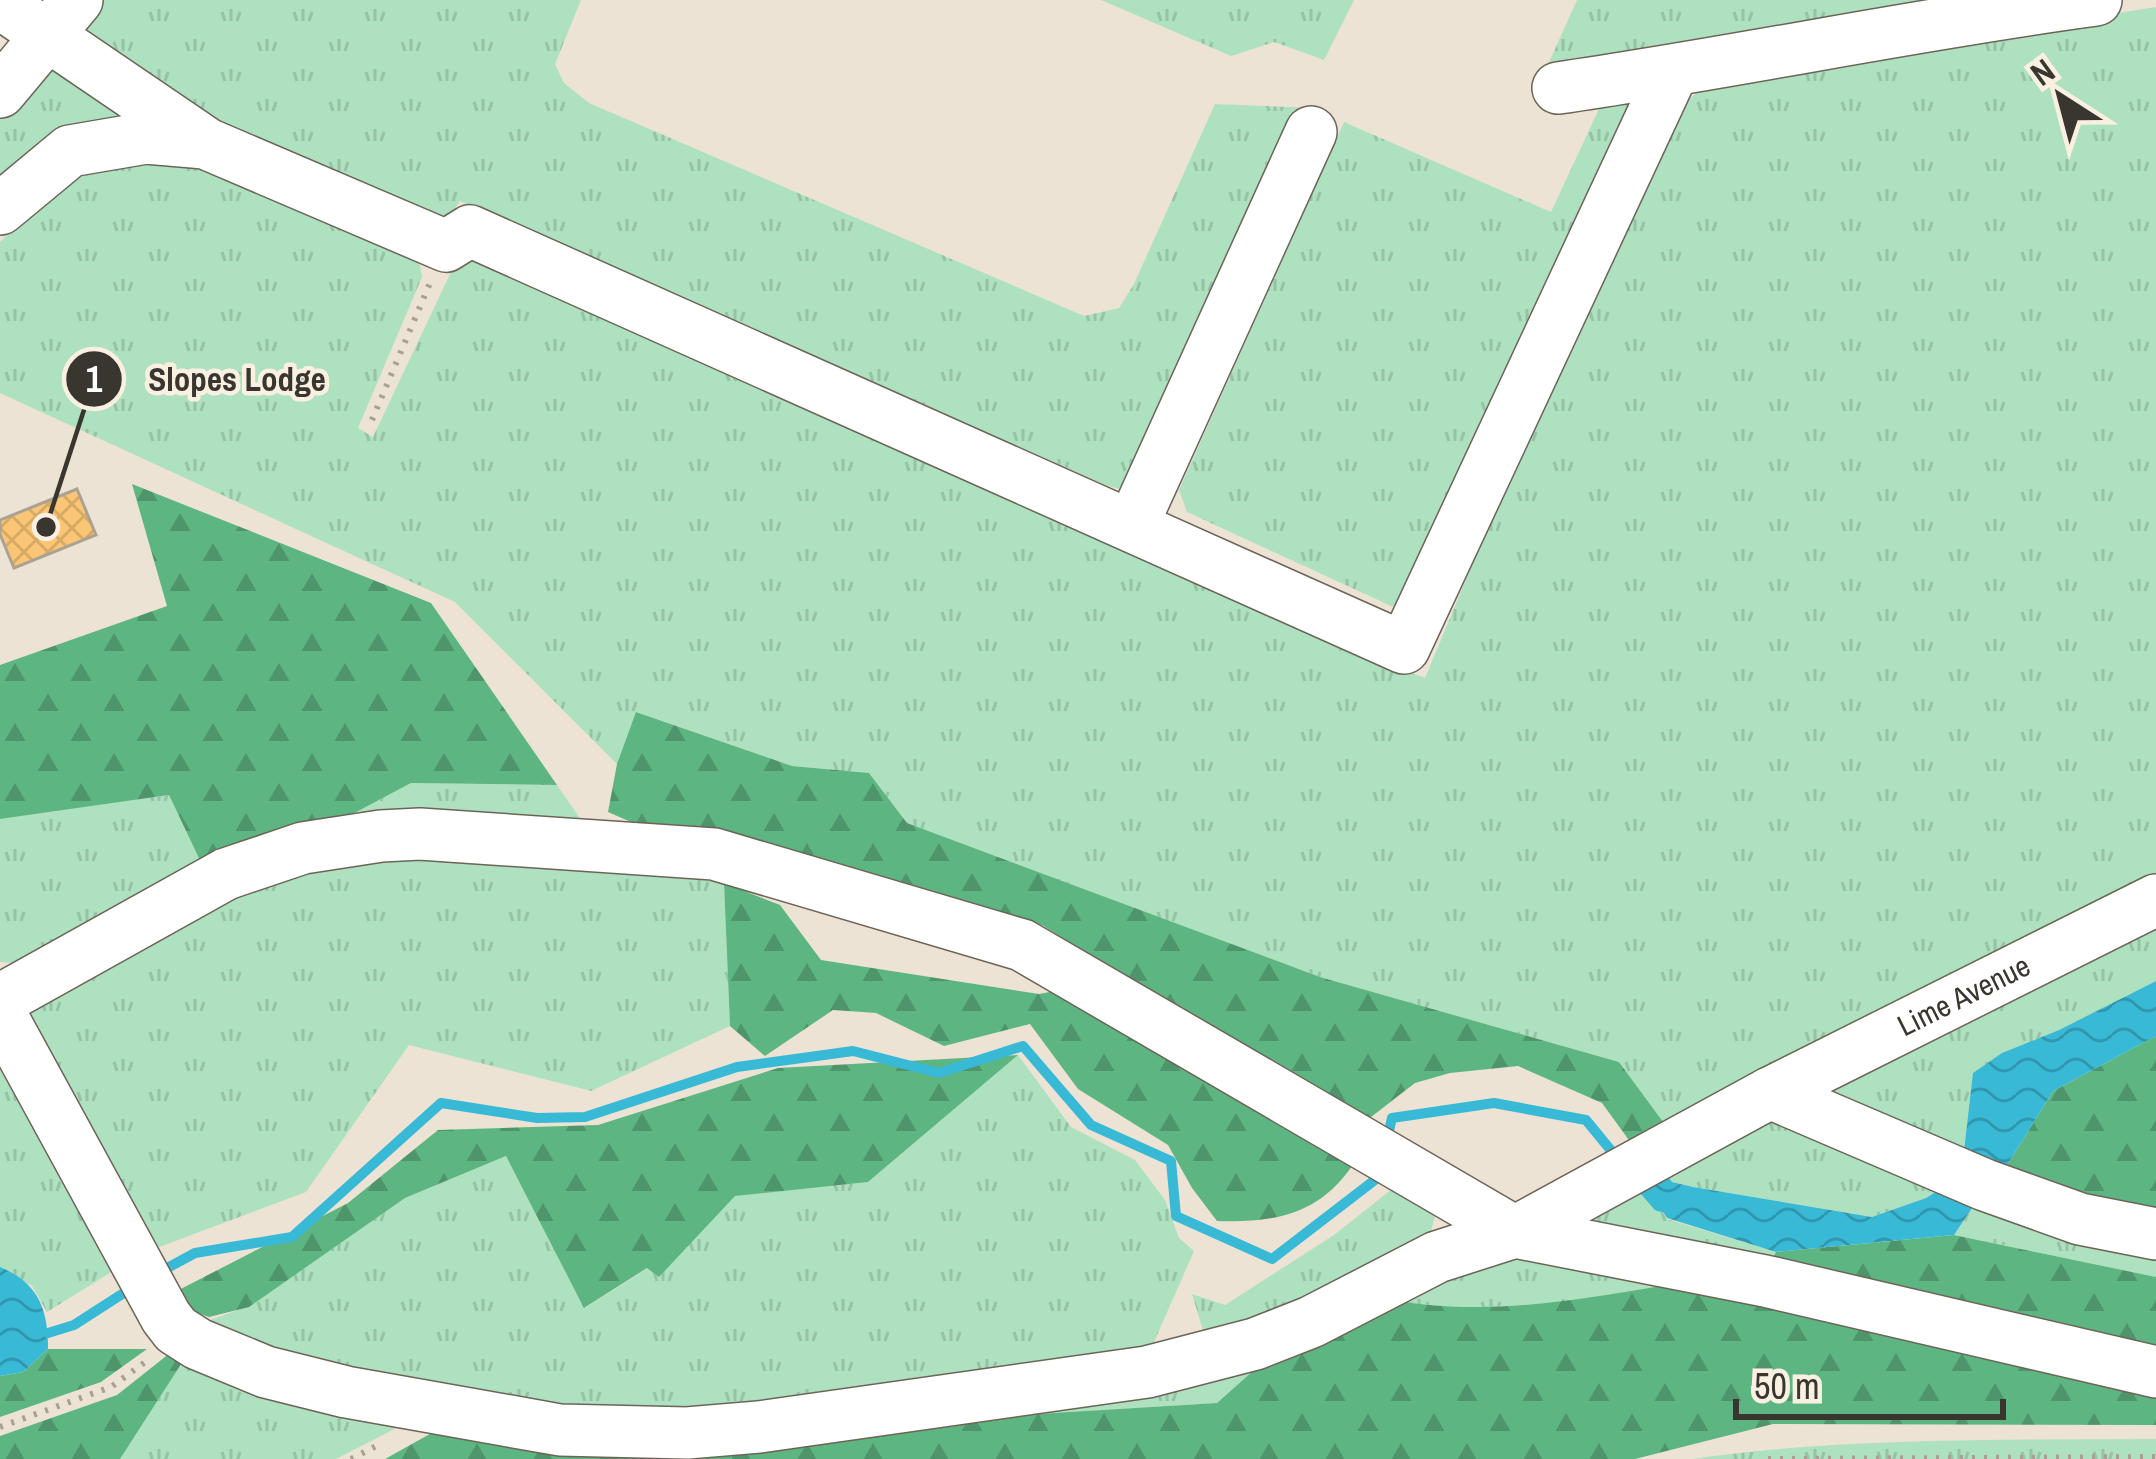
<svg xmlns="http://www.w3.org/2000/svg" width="2156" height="1459" font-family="'Archivo Narrow',sans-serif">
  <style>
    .grass { fill: url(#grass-tufts) }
    .forest { fill: url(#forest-firs) }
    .water { fill: url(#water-waves) }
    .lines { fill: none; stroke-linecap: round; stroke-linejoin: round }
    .stream { stroke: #38b9d6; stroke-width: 10 }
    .building { fill: url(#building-cross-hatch); stroke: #aca294; stroke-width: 3 }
    .minor-casing { stroke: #6d6457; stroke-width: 54 }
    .path { stroke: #a8a094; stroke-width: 6; stroke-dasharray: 3 9; stroke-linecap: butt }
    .minor { stroke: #fff; stroke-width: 51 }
    .labels { text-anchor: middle; stroke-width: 9; stroke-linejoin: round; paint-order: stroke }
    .street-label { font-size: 30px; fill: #39352f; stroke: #faf0e1 }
    .leader { fill: none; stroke: #39352f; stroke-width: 4.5 }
    .callout-dot { fill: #39352f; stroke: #faf0e1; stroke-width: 4.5 }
    .mark-label { font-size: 36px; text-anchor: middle; font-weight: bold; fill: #fff }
    .callout-label { font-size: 33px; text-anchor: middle; font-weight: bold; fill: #39352f; stroke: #faf0e1; stroke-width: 9; stroke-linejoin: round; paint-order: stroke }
  </style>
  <defs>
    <pattern id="grass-tufts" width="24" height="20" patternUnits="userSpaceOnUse" patternTransform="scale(3)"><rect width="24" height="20" fill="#aee1c0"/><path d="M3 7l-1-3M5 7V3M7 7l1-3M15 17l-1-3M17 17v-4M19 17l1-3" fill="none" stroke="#96c2a5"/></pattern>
    <pattern id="forest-firs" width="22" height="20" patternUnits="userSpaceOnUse" patternTransform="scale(3)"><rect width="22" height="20" fill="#5db682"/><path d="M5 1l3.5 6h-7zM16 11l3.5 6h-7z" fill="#4e956b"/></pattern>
    <pattern id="water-waves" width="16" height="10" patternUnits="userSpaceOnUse" patternTransform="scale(3)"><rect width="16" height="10" fill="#38b9d6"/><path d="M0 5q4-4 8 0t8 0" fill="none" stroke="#3097ae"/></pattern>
    <pattern id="building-cross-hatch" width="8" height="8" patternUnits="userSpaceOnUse" patternTransform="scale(3)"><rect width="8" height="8" fill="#fac675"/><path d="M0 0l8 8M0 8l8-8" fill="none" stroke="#d7ab66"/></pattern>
  </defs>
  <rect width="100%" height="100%" fill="#ede3d4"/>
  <g class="grass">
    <polygon points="86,0 581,0 555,64 564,83 589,103 1084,316 1119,308 1134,284 1215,104 1312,108 1144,495 1108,486 460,201 447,220 208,132 82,38"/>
    <polygon points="1101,0 1354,0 1324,60 1274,42 1231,56"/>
    <polygon points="1577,0 1952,0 1546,69"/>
    <polygon points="2156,7 2156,888 1669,1130 1619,1062 1320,977 907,823 869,773 792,766 637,712 617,764 455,602 0,393 0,242 47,195 89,168 198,156 418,255 422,277 358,428 373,437 459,255 553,288 1354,650 1425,678 1592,277 1673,114 1714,77"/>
    <polygon points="39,56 154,124 0,207 0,102"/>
    <polygon points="1639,85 1415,617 1187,512 1179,490 1344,122 1551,212 1605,96"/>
    <polygon points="411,783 557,785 591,834 311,836"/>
    <polygon points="169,795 205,871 33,964 0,962 0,819"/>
    <polygon points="559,850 724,883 730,1026 591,1091 409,1045 306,1192 146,1252 29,1029 30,1009 272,867"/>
    <polygon points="2156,908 2156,981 2059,1030 2002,1053 1963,1160 1821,1104 1829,1070"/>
    <polygon points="0,1051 121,1266 47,1312 32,1286 0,1267"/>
    <polygon points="1018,1055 1071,1127 1135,1160 1165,1200 1179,1238 1194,1251 1147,1358 678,1424 289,1369 199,1324 249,1306 405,1198 506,1156 585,1308 648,1268 659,1276 733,1196 868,1182"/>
    <polygon points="1755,1109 1952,1182 1926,1198 1873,1217 1693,1187 1672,1182 1658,1163"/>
    <polygon points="1637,1173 1667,1219 1776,1252 1764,1275 1579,1227"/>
    <polygon points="1392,1189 1436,1212 1427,1246 1208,1347 1192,1294 1225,1305 1334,1235"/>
    <polygon points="1980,1196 2156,1241 2156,1277 1954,1235"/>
    <path d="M1528,1252L1660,1286C1566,1302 1472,1318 1378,1297Z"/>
    <polygon points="1272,1354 1217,1403 869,1424"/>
    <polygon points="187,1355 410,1421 336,1459 120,1459"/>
    <path d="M2156,1439V1459H1692C1845,1437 2001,1440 2156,1439Z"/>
  </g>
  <g class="forest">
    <polygon points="132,484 431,603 557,785 411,783 311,836 205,871 169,795 0,819 0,665 167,606"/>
    <polygon points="636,712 792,766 869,773 907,823 1320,977 1619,1062 1669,1130 1631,1143 1602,1103 1518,1066 1450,1073 1415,1083 1362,1124 1042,925 670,839 608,812 617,764"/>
    <path d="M724,883L780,905L821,960L1039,994L1077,987L1356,1160C1322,1214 1277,1223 1217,1221L1192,1188L1168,1145L1078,1089L1030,1024L944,1046L876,1013L833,1010L765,1056L730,1026Z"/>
    <polygon points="2156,1036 2156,1218 2001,1175 2053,1091"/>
    <polygon points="1018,1055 868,1182 735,1196 659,1277 647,1268 584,1308 506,1156 405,1198 249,1307 209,1317 172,1304 169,1295 348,1203 438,1130 598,1125 778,1068"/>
    <polygon points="1954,1235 2156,1277 2156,1358 1764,1275 1776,1252"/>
    <path d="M1660,1286L2156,1388V1425L1773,1424L1635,1459H385L446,1425L869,1424L1217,1403L1272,1354L1378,1297C1472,1318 1566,1302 1660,1286Z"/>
    <polygon points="48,1349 147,1349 101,1382 0,1417 0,1376 23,1372"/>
    <polygon points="170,1353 187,1355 120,1459 0,1459 0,1436 117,1395"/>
  </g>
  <g class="water">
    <polygon points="2156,981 2156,1036 2053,1091 2001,1175 1963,1160 1973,1073 2002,1053 2059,1030"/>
    <polygon points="1658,1163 1672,1182 1693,1187 1872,1217 1926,1198 1952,1182 1980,1196 1954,1235 1776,1252 1667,1218 1637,1173"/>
    <path d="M0,1267C39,1283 48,1310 48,1349L23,1372L0,1376Z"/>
  </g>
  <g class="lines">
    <g class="stream">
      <polyline points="1387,1139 1392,1118 1494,1103 1586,1120 1618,1159"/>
      <polyline points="1638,1183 1658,1206 1668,1208"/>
      <polyline points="160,1272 195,1253 292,1237 441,1103 537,1118 585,1117 737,1067 853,1051 939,1073 1023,1046 1091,1125 1171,1161 1176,1216 1272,1259 1380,1176 1381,1169"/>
      <polyline points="48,1333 74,1325 133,1287"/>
    </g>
  </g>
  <polygon class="building" points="77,489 96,535 14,568 0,534 0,520"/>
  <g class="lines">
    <defs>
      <g id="minor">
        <polyline points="0,3 203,141"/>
        <path d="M1558,88C1738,62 1916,24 2096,0"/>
        <polyline points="0,92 77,0"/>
        <polyline points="0,209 70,151 146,138 205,143 446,246 470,231 1404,648 1673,71"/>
        <polyline points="1132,526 1311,132"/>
        <polyline points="0,1000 226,874 303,848 381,836 420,834 714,854 1022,945 1515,1232 1765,1281 2156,1372"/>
        <path id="s1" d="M0,1013L166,1317L176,1330L198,1344L266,1372L346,1392L560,1430L687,1433L759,1427L1147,1372L1255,1344L1311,1322L1437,1257L1515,1232L1770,1093L2156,900"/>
        <polyline points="1770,1093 1985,1185 2080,1219 2156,1234"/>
      </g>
    </defs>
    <use href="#minor" class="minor-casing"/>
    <g class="path">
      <polyline points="372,420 430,283"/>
      <polyline points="0,1427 111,1387 148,1360"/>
      <polyline points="351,1459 382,1443"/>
      <polyline points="1768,1459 2156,1457"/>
    </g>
    <use href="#minor" class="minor"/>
  </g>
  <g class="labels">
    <g class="street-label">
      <text dy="10" stroke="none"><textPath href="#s1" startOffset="2256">Lime Avenue</textPath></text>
    </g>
  </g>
  <path class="leader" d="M46 527L94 379"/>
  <g class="callout-dot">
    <circle cx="46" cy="527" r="12"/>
    <circle cx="94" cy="379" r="30"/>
  </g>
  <g class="mark-label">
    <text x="94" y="392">1</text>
  </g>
  <g class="callout-label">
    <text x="237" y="391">Slopes Lodge</text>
  </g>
  <g transform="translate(2060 96) rotate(324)" stroke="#faf0e1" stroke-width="9" paint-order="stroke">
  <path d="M0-9L21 45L0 30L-21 45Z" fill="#39352f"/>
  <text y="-18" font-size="33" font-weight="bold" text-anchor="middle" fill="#39352f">N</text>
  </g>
  <path d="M1736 1399v18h267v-18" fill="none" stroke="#39352f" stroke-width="6"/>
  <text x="1754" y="1399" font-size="36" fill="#39352f" stroke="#faf0e1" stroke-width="9" paint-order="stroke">50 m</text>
</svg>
